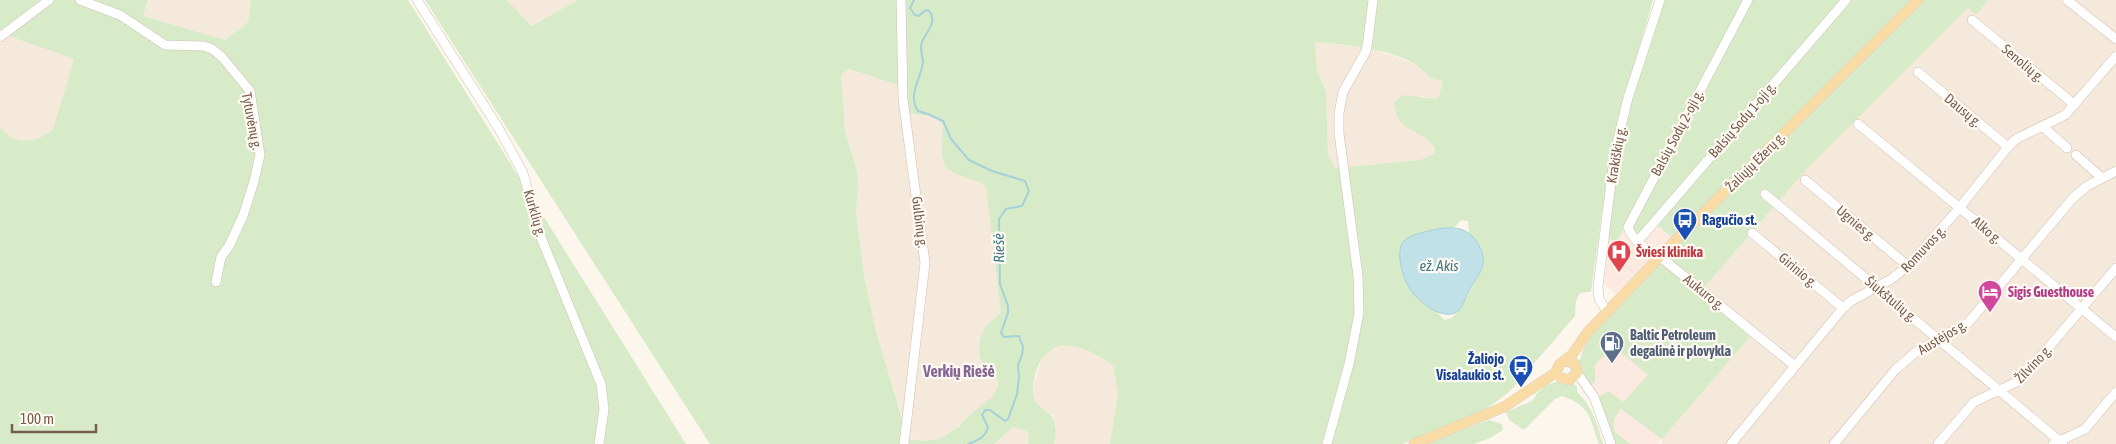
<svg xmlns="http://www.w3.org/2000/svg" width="2116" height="444" font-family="'Asap Condensed',sans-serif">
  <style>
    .residential { fill: #f4e9da }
    .commercial { fill: #fce9e0 }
    .green { fill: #d7ebc9; fill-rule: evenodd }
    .water { fill: #c0e1e7; stroke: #a6d0d9 }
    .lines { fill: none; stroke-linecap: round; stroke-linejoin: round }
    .stream { stroke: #a6d0d9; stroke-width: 2 }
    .minor-casing { stroke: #d0bfb0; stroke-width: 10 }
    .major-casing { stroke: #d9d2cd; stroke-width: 11 }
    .minor { stroke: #fff; stroke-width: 9 }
    .major { stroke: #f9dba6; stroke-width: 10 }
    .labels { text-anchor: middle; stroke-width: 4.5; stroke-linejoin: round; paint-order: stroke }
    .street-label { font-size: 14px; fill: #795e4e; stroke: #fffaf3 }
    .transit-label { font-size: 14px; font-weight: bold; fill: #164399; stroke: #fffaf3; text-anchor: start }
    .health-label { font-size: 14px; font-weight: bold; fill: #be3a42; stroke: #fffaf3; text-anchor: start }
    .hotel-label { font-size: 14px; font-weight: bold; fill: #b23c85; stroke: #fffaf3; text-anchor: start }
    .service-label { font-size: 14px; font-weight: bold; fill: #4e5e75; stroke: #fffaf3; text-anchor: start }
    .water-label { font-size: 15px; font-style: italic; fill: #437984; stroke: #fffaf3 }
    .quarter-label { font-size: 16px; font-weight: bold; fill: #856694; stroke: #fffaf3 }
  </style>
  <rect width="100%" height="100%" fill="#fdf6ec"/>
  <g class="residential">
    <polygon points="148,0 251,0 248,22 225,40 143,16"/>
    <polygon points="507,0 578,0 530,26"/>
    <polygon points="1988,0 2116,0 2116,444 1661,444 1662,439 1751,336 1700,292 1806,170 1968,8 1976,14"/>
    <polygon points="0,33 74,59 53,129 38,139 22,141 0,135"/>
    <polygon points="1315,42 1371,48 1407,61 1424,69 1430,78 1443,81 1438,99 1419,96 1408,128 1427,136 1436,147 1434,154 1420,160 1335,168 1328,154 1326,92 1317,70"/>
    <polygon points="849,69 906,88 909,114 934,116 944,125 942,160 949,171 983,184 986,188 1001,313 989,323 985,366 996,375 999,384 992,397 968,416 960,426 940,439 923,441 901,437 904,423 875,327 864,275 856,212 858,189 857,171 845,131 841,80 841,74"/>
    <polygon points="1068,345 1083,348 1102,357 1113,366 1118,393 1110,444 1054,444 1056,425 1052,415 1037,406 1033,394 1033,387 1041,361 1048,350"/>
    <polygon points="1013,427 1024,430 1029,434 1028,444 994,444"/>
  </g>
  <g class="commercial">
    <polygon points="1656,224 1674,239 1635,274 1616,294 1601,281 1608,238 1623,230"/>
    <polygon points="1613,345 1648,375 1623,402 1597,398 1589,387 1595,382 1595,365"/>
    <polygon points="1621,409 1662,439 1657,444 1630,444 1614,431 1614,419"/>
  </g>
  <g class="green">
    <polygon points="0,0 148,0 143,16 225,40 248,22 251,0 408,0 686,444 0,444 0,128 12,138 22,141 38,139 53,129 74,59 0,33"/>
    <path d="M425,0H507L531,26L578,0H1653L1617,125L1609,162L1591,292L1580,293L1576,301L1575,316L1512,389C1483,417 1439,430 1402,444H1110L1118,393L1113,366C1089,347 1051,331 1037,369C1035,376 1032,385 1033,392C1035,417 1063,404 1054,444H1028L1029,434L1024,430L1013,427L994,444H710ZM1315,42C1348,45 1410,49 1430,78L1443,81L1438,99L1403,95L1394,103C1398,135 1418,126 1435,147L1434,154L1420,160L1335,168L1328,154L1326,92L1317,70ZM849,69L906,88L909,114L934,116L943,125C941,174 938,167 983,184L986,188L1001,313C997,317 993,319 989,323C979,333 975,355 985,367C991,374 996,374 999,384L992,397L968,416L960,426L940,439L923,441L908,439L875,327L864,275L856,212L858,189L857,171L845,131L841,75ZM1461,220L1468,221L1469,234L1481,248L1482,269L1461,308L1452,318L1444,320L1435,310L1424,304L1437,229L1454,228Z"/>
    <polygon points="1663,0 1913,0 1674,239 1656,224 1637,243 1623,230 1617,242 1608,238 1617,163 1625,121"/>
    <polygon points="1922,0 1988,0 1976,15 1968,8 1806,170 1700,292 1750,337 1662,439 1621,409 1614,419 1614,431 1630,444 1616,444 1597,398 1609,391 1623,402 1648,375 1613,346 1595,365 1595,382 1589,387 1582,380 1579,363 1583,350 1591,335 1656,265"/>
    <path d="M1558,381L1572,383L1577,386V392C1593,407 1597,424 1603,444H1599C1589,417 1591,406 1562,396L1555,399L1524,430L1509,420L1506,412L1532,401L1536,396V394L1545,386Z"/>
    <polygon points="1489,420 1502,424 1503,430 1490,438 1474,444 1425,444"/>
  </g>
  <path class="water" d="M1437,229C1445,228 1453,227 1460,229C1474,232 1488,254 1482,268C1479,276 1473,283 1469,291C1465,297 1463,310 1455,313C1441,319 1421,303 1413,293C1404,283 1393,250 1405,240C1414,233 1427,232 1437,229Z"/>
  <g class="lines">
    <path class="stream" d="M914,0L910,8L915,15L919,16L924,11L928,10C939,21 926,32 922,42C919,49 923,55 923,62C921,80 907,94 918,111L928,114L943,121L951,139L969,160L992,171L1025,181L1029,191L1022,206L1006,209L999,219L1000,284L1008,306V313L1001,333L1004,337L1019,336L1023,347L1022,355L1018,365L1019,377L1017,394L1008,419L1005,421L990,410H985L982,415L988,427C985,438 978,440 968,444"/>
    <defs>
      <g id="minor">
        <polyline points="80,0 120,15 165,45 204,46 212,49 222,57 250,91 260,155 254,181 243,216 229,246 221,257 216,282"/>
        <polyline points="417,0 499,129 523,173 540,235 601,384 604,409 599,444"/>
        <polyline points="901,0 903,99 925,263 904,444"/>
        <path d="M1748,0L1628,227C1632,241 1652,254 1664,260L1795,366"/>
        <polyline points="2067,0 2116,39"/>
        <polyline points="1972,20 2075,105"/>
        <polyline points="0,37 49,0"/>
        <polyline points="1918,72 2008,147"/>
        <polyline points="1858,124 2116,337"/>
        <polyline points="2042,126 2067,148"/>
        <polyline points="2076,155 2102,178"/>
        <polyline points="1805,180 1908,266"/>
        <polyline points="1765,194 2063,444"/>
        <polyline points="1752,233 1843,308"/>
        <polyline points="1638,241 1846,0"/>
        <polyline points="1607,312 1599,299 1598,286 1615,151 1628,98 1660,0"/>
        <polyline points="1577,373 1594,397 1611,444"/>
        <polyline points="1327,444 1349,364 1359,313 1358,276 1339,133 1339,113 1343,92 1366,51 1368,40 1373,0"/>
        <polyline points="1731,444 1843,308 1851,301 1890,280 1908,266 1956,212 2008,147 2016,139 2065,115 2116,56"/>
        <polyline points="1834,444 1895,370 1916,352 1968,323 2072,199 2087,186 2116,171"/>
        <polyline points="1938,444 1974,402 2021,380 2116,268"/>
        <polyline points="2053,444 2085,429 2116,392"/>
      </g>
      <g id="major">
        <polyline points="1561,378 1569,380 1577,373 1575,364 1567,361"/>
        <polyline points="1414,444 1504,407 1555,373 1560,364 1572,355 1587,333 1668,248 1918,0"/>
      </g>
    </defs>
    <use href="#minor" class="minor-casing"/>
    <use href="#major" class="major-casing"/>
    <use href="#minor" class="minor"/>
    <use href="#major" class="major"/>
  </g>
  <defs>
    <symbol id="bus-pin" viewBox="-11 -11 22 30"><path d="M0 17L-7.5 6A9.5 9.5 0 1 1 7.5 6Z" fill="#1a4fb4" stroke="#fffaf3"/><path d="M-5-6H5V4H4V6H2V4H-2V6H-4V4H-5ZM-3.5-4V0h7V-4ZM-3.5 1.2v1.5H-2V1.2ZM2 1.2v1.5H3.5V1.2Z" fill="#fff"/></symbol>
    <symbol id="hospital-pin" viewBox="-11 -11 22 30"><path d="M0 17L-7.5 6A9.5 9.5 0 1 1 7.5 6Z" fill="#e0444e" stroke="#fffaf3"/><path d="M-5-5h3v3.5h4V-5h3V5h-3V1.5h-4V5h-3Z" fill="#fff"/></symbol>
    <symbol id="hotel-pin" viewBox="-11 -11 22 30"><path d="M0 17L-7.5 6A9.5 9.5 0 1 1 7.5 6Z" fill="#d1479c" stroke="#fffaf3"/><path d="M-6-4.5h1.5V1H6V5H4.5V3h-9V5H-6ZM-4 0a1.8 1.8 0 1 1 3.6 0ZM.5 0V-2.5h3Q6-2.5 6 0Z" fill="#fff"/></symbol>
    <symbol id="fuel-pin" viewBox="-11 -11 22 30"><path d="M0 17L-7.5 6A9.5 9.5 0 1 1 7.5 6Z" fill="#5c6f8a" stroke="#fffaf3"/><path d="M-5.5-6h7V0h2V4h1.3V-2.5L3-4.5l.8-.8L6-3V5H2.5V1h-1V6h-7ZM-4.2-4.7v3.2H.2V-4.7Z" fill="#fff"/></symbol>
  </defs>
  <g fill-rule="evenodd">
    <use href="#bus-pin" x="1671" y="206" width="28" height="38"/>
    <use href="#hospital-pin" x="1605" y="238" width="28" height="38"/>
    <use href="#hotel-pin" x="1976" y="278" width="28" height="38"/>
    <use href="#fuel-pin" x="1598" y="329" width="28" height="38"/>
    <use href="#bus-pin" x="1507" y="353" width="28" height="38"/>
  </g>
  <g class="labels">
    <g class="street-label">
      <text transform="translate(2023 63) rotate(40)" y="5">Senolių g.</text>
      <text transform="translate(1963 110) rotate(40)" y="5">Dausų g.</text>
      <text transform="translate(1742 120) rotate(-49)" y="5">Balsių Sodų 1-oji g.</text>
      <text transform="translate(252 121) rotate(79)" y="5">Tytuvėnų g.</text>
      <text transform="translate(1677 133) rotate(-62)" y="5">Balsių Sodų 2-oji g.</text>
      <text transform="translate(1616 155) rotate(-80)" y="5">Krakiškių g.</text>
      <text transform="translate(1755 162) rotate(-45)" y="5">Žaliųjų Ežerų g.</text>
      <text transform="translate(535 213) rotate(74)" y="5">Kurklių g.</text>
      <text transform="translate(920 222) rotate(83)" y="5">Gulbinų g.</text>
      <text transform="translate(1856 223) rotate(40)" y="5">Ugnies g.</text>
      <text transform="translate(1987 230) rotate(40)" y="5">Alko g.</text>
      <text transform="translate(1923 249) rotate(-47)" y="5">Romuvos g.</text>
      <text transform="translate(1798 270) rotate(40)" y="5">Girinio g.</text>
      <text transform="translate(1704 292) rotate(39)" y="5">Aukuro g.</text>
      <text transform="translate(1891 299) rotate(40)" y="5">Šiukštulių g.</text>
      <text transform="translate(1942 337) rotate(-31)" y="5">Austėjos g.</text>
      <text transform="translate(2033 364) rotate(-46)" y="5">Žilvino g.</text>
    </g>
    <g class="transit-label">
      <text x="1702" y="225">Ragučio st.</text>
      <text x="1504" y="364" text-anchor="end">Žaliojo<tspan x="1504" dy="16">Visalaukio st.</tspan></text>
    </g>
    <g class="health-label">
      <text x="1636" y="257">Šviesi klinika</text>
    </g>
    <g class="hotel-label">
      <text x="2008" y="297">Sigis Guesthouse</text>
    </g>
    <g class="service-label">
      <text x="1630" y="340">Baltic Petroleum<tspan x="1630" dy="16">degalinė ir plovykla</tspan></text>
    </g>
    <g class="water-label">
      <text transform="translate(999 248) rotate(-91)" y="5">Riešė</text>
      <text x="1439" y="271">ež. Akis</text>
    </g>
    <g class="quarter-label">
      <text x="959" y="377">Verkių Riešė</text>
    </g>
  </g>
  <path d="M12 424v8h84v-8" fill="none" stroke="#795e4e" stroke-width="2.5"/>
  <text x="20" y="424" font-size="15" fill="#795e4e" stroke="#fffaf3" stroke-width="4" paint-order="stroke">100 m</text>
</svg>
